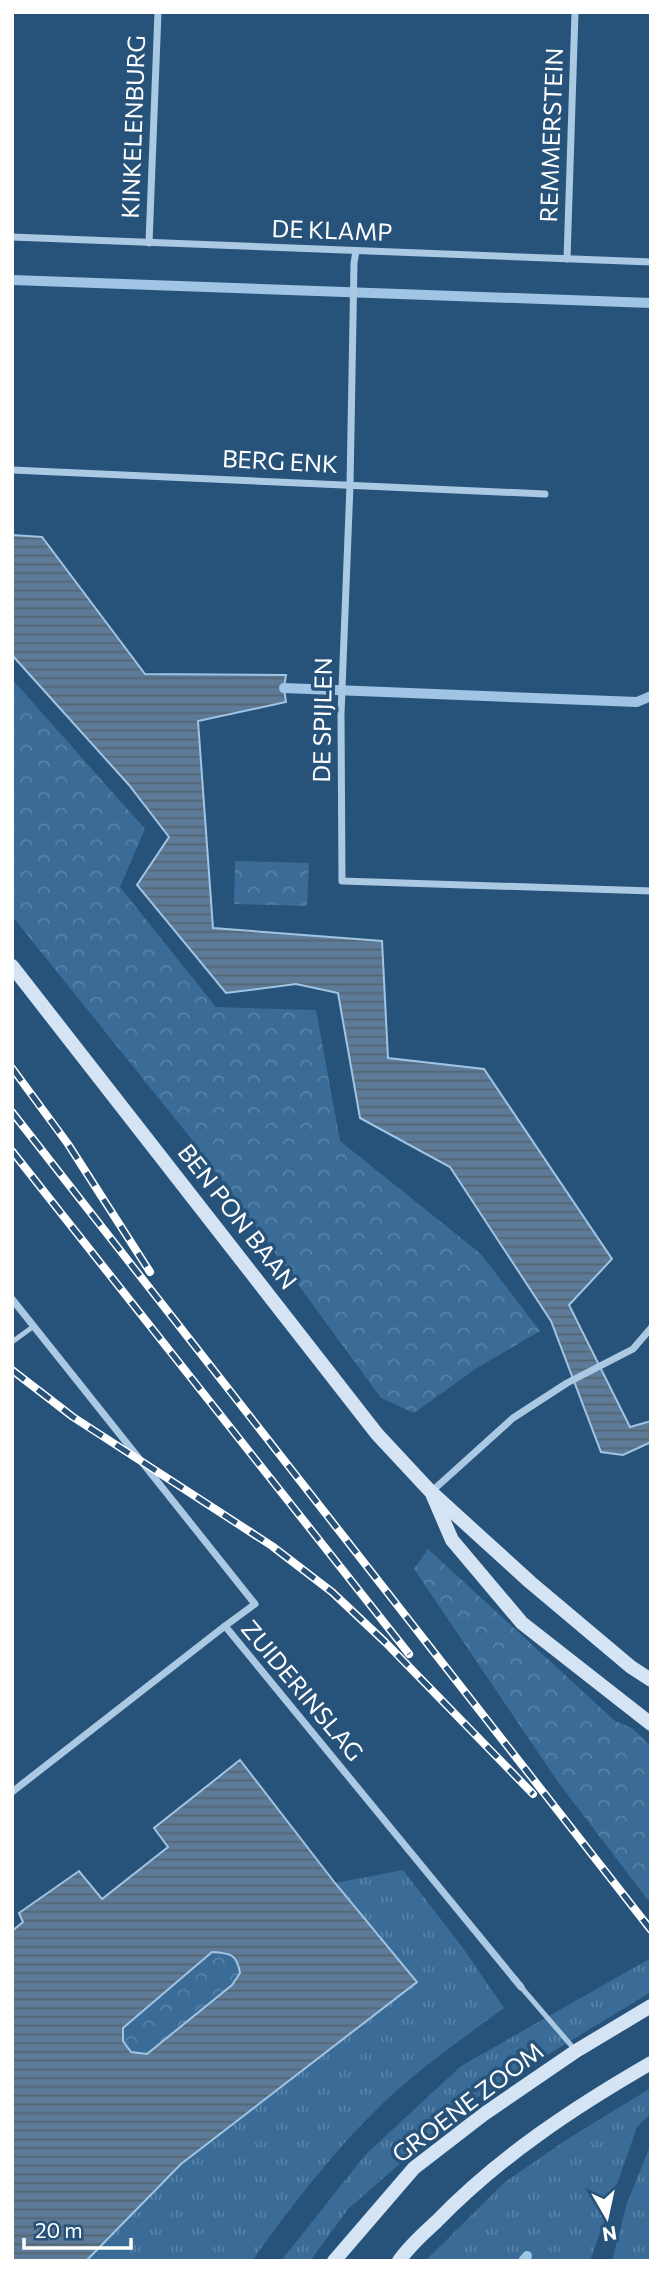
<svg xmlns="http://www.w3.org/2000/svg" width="663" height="2273" font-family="Commissioner,sans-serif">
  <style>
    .grass { fill: url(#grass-tufts) }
    .forest { fill: url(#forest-crowns) }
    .water { fill: url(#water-rules); stroke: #a0c4e4; stroke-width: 2; fill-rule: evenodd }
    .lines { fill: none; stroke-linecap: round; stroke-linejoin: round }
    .stream { stroke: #a0c4e4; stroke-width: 10 }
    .lane { stroke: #abc9e3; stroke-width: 5 }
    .street { stroke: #abc9e3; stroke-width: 7 }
    .secondary { stroke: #d4e4f4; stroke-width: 14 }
    .rail-casing { stroke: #fff; stroke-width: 8 }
    .rail { stroke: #27527a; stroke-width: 5; stroke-dasharray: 16; stroke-linecap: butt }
    .labels { text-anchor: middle; stroke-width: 7; stroke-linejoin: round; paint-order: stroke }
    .street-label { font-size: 24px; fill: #fff; stroke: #27527a }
  </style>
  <defs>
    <pattern id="grass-tufts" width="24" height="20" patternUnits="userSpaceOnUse" patternTransform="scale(1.75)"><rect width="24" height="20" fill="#3b6c97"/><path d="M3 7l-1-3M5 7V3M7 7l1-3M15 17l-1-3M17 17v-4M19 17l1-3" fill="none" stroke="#5882a7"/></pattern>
    <pattern id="forest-crowns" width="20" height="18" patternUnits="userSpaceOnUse" patternTransform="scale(1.75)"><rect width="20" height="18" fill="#3b6c97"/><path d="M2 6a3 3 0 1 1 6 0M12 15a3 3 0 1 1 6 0" fill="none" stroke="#5882a7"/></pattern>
    <pattern id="water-rules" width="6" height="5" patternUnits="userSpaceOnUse" patternTransform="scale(1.75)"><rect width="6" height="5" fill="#5d7b98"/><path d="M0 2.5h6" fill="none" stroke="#546472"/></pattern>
  </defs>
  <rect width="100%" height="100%" fill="#27527a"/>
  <g class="grass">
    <path d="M403,1870L463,1948L504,2008C459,2041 413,2073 374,2112C329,2157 289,2209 252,2261H86L181,2164L417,1982L335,1883Z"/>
    <polygon points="651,1958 651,1992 473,2100 348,2209 310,2261 281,2261 365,2155 461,2066"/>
    <polygon points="651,2088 651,2113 637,2127 590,2261 425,2261 505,2182 569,2138"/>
    <polygon points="651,2144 651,2261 612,2261 627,2203"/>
  </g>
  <g class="forest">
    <polygon points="12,679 145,829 120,887 216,1007 316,1010 340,1141 481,1254 540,1331 477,1368 414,1413 381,1398 193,1141 12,916"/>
    <polygon points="235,861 309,863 307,906 234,904"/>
    <polygon points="428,1549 615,1721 632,1728 651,1746 651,1904 558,1782 414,1569"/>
    <path d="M212,1952C230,1953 237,1954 240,1973L232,1985L147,2054L131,2052L123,2041L122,2028Z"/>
  </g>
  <g class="water">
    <polygon points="12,535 42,537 145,674 286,675 284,688 286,702 198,721 213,928 382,941 388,1058 484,1069 612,1259 569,1305 630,1427 651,1421 651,1442 623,1455 601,1452 551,1321 450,1167 360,1118 338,993 296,984 226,993 137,885 169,837 129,785 12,655"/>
    <path d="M240,1760L335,1883L417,1982L181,2164L86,2261H12V1931L23,1922L19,1913L79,1871L102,1899L168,1847L154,1828ZM212,1952C230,1953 237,1954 240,1973L232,1985L147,2054L131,2052L123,2041V2028Z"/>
  </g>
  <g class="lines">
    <g class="stream">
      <polyline points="12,280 651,303"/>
      <polyline points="284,688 637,702 651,696"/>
      <polyline points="523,2261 527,2256"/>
    </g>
    <g class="lane">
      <polyline points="12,1342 34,1326"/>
      <polyline points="521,1987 576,2051"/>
    </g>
    <g class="street">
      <polyline points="12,237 651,262"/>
      <polyline points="149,243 158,12"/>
      <polyline points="356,251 354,263 350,485 341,714 342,881 651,891"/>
      <polyline points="567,259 575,12"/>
      <polyline points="12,470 545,494"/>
      <polyline points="12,1299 255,1604 225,1626"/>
      <polyline points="431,1492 513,1418 567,1383 633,1349 651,1328"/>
      <polyline points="12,1792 225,1626 521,1987"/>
    </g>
    <g class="secondary">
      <polyline points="12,966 377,1434 431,1492 530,1582 631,1667 651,1680"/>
      <polyline points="433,1496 452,1540 522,1623 651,1724"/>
      <polyline points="334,2261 414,2168 484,2114 576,2051 651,2006"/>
      <path d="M399,2261C409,2246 423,2234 436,2222C499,2157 573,2108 651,2063"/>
    </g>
    <defs>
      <g id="rail">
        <polyline points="12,1068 68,1144 150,1272"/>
        <polyline points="12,1112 651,1930"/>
        <polyline points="12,1151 409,1654"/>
        <polyline points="12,1370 73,1417 272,1546 332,1592 385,1642 533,1794"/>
      </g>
    </defs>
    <use href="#rail" class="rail-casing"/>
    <use href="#rail" class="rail"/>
  </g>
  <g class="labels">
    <g class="street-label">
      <text transform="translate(134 127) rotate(-88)" y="8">KINKELENBURG</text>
      <text transform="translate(552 135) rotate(-88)" y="8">REMMERSTEIN</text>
      <text transform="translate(332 231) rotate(2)" y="8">DE KLAMP</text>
      <text transform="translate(280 462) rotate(3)" y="8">BERG ENK</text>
      <text transform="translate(323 720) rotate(-89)" y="8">DE SPIJLEN</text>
      <text transform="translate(237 1217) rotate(52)" y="8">BEN PON BAAN</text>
      <text transform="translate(302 1691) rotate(50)" y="8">ZUIDERINSLAG</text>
      <text transform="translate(468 2103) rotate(-37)" y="8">GROENE ZOOM</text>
    </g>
  </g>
  <rect width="663" height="2273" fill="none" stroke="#ffffff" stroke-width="28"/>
  <g transform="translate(607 2217) rotate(171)" stroke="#27527a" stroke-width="5" paint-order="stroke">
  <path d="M0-5L12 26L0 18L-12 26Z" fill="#ffffff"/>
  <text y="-10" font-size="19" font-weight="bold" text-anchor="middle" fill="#ffffff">N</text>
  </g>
  <path d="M24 2238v10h107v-10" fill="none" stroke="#ffffff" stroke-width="3.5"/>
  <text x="35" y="2238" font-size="21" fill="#ffffff" stroke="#27527a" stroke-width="5" paint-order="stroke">20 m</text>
</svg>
